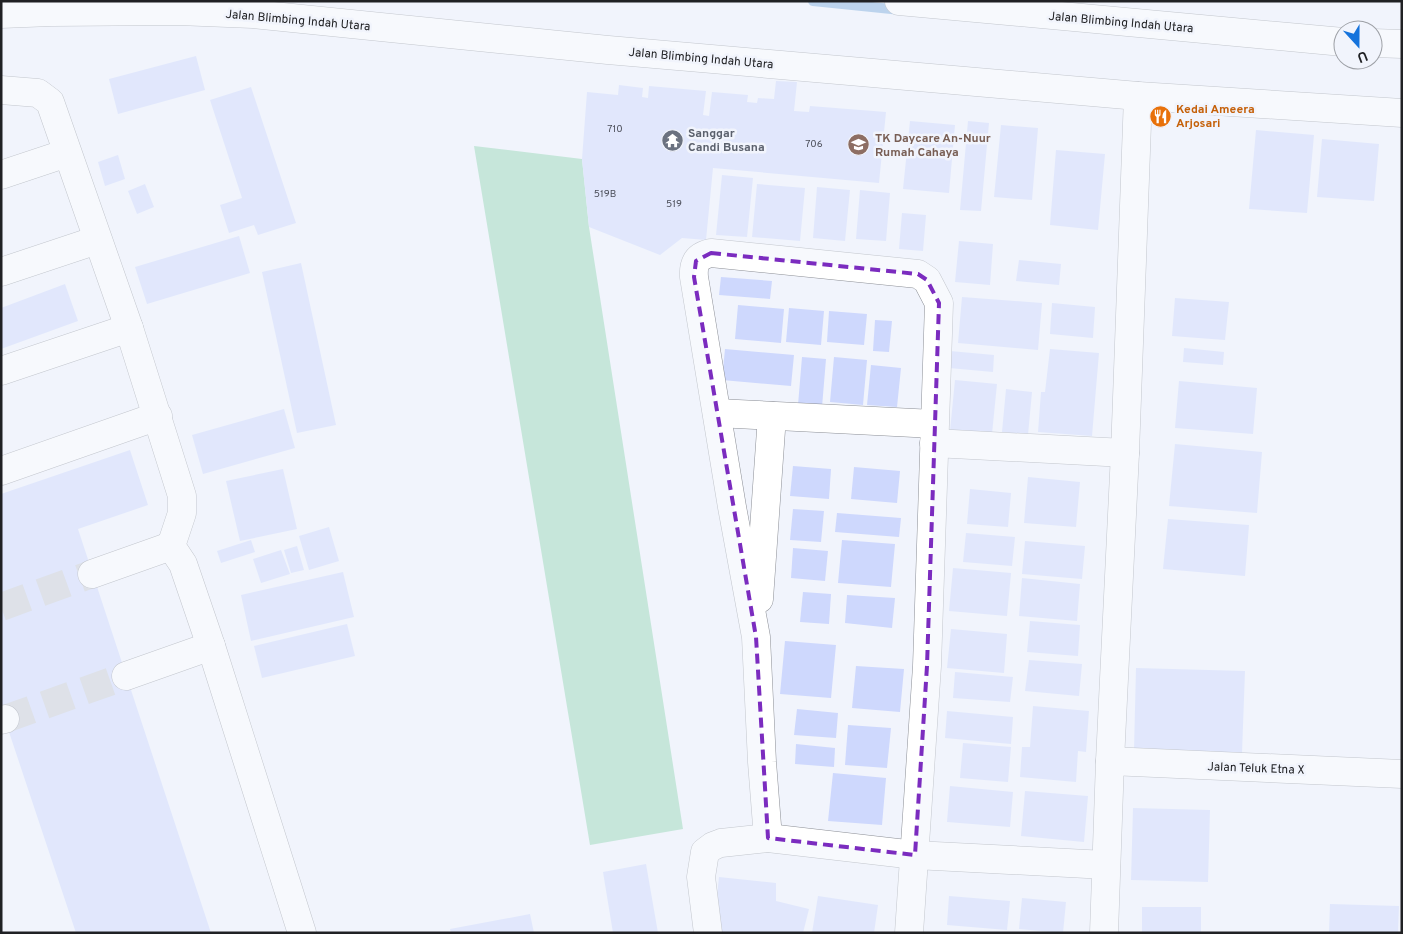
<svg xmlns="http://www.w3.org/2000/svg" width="1403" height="934" font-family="Overpass,sans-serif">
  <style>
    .grass { fill: #92d5b2 }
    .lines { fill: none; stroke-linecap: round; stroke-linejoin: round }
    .stream { stroke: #7dacdc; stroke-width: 10 }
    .building { fill: #ced8fd }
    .minor-tunnel { stroke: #c7cad1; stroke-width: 28; stroke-dasharray: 28 14; stroke-linecap: butt }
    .minor-casing { stroke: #8c8f96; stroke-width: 29 }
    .minor { stroke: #fff; stroke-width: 28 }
    .marked { fill: none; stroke: #7b2cbf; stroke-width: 4; stroke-dasharray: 10 6; stroke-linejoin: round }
    .labels { text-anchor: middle; stroke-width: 5; stroke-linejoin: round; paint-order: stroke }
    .number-label { font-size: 10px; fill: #4c4f5a }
    .street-label { font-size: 12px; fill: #202124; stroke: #f1f4fc }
    .food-label { font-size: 12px; font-weight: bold; fill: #c56008; stroke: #f1f4fc; text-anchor: start }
    .worship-label { font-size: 12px; font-weight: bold; fill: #5b616d; stroke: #f1f4fc; text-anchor: start }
    .education-label { font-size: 12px; font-weight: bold; fill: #785e54; stroke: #f1f4fc; text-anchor: start }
  </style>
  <rect width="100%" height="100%" fill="#f1f4fc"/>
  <polygon class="grass" points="474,146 582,159 589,227 683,829 590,845"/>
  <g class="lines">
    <polyline class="stream" points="813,1 901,10"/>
  </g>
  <g class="building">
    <polygon points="196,56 205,90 118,114 109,79"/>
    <polygon points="776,81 797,82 794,111 809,112 810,106 886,112 879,183 713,168 706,240 682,238 660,255 589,227 582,159 587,92 618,95 619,85 643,88 642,97 648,98 649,86 706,91 703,115 709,116 712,92 748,95 747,102 757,103 758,98 774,99"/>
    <polygon points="251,87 296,223 258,235 254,225 229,233 220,205 242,198 210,100"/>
    <polygon points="910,121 955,125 949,193 903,189"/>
    <polygon points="968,121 989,123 981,211 960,210"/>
    <polygon points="1001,125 1038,128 1032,200 994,197"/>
    <polygon points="1256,130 1314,135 1307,213 1249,209"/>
    <polygon points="1322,139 1379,144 1374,201 1317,197"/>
    <polygon points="1056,150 1105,154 1098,230 1050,225"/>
    <polygon points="118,155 125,179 105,186 98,162"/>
    <polygon points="722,175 753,178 747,237 716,235"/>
    <polygon points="145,184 154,207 137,214 128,191"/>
    <polygon points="757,184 805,188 800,241 752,237"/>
    <polygon points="817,187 850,190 845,241 813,238"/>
    <polygon points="860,190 890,193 886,241 856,239"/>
    <polygon points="902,213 926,215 923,251 899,249"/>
    <polygon points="239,236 250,273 147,304 135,267"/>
    <polygon points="959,241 993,244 990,285 955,282"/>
    <polygon points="1019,260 1061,264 1059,285 1016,281"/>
    <polygon points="301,263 336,425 297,433 262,272"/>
    <polygon points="721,277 772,281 770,299 719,295"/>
    <polygon points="65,284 78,321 1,349 1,308"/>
    <polygon points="962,297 1042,303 1038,350 958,343"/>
    <polygon points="1175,298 1229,302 1225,340 1172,336"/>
    <polygon points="1052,303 1095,307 1093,338 1050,334"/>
    <polygon points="738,305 784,309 781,343 735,339"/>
    <polygon points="789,308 824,311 821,345 786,342"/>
    <polygon points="829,311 867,314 864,345 827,342"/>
    <polygon points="875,320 892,321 889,352 873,351"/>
    <polygon points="1184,348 1224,352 1223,365 1183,362"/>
    <polygon points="725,349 794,355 791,386 722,380"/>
    <polygon points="1050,349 1099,353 1092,436 1038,432 1041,392 1045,392"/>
    <polygon points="950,351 994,355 993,372 949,368"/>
    <polygon points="802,357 826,359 822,407 798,405"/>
    <polygon points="834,357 867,360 863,405 830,402"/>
    <polygon points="871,365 901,368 897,407 867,405"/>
    <polygon points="955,380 997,384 992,434 950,431"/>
    <polygon points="1179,381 1257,388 1253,434 1175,428"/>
    <polygon points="1006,389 1032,392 1028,435 1002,432"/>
    <polygon points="284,409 295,448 203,474 192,435"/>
    <polygon points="1175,444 1262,452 1257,513 1169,506"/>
    <polygon points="130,450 148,505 78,529 211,933 76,933 1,708 1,494"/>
    <polygon points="793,466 831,469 829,499 790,496"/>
    <polygon points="854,467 900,471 897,503 851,499"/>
    <polygon points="283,469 297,529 240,541 226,481"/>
    <polygon points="1028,477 1080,482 1076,527 1024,523"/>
    <polygon points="970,489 1011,493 1008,527 967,524"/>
    <polygon points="793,509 824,511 821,542 790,540"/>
    <polygon points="837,513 901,518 899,537 835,532"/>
    <polygon points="1168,519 1249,525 1245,576 1163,569"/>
    <polygon points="329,527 339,561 309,570 299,536"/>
    <polygon points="966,533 1015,537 1012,566 963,562"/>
    <polygon points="251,540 255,552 221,563 217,551"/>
    <polygon points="842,540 895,544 891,587 838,583"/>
    <polygon points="1025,541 1085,546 1082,579 1022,574"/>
    <polygon points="297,546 304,570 291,573 284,550"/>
    <polygon points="793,548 828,551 825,581 791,578"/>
    <polygon points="281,550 290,574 261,583 253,559"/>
    <polygon points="953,568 1011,573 1007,616 949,611"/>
    <polygon points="343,572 354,617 251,641 241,595"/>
    <polygon points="1022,578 1080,584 1077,621 1019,616"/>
    <polygon points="803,592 831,594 829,624 800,622"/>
    <polygon points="847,595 895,598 892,628 845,623"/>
    <polygon points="1030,621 1080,625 1078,656 1027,652"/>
    <polygon points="347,624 355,656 262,678 254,646"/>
    <polygon points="951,629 1007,634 1004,673 947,668"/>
    <polygon points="785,641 836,645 831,698 780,694"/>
    <polygon points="1029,660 1082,664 1079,696 1025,691"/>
    <polygon points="856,666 904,669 900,712 852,708"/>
    <polygon points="1136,668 1245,671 1242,753 1134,750"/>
    <polygon points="955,672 1013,677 1010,702 953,698"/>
    <polygon points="1033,706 1089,711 1086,752 1078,751 1076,782 1020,777 1022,747 1030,747"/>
    <polygon points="797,709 838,713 836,738 794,735"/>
    <polygon points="947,711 1013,717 1011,744 945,738"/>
    <polygon points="848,725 891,728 887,768 845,765"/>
    <polygon points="963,743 1011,747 1008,782 960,778"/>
    <polygon points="796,744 835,748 834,767 795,764"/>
    <polygon points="833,773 886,778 882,825 828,821"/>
    <polygon points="950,786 1013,792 1010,827 947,822"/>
    <polygon points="1025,791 1088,796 1084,842 1021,836"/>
    <polygon points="1133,808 1210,810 1208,882 1131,880"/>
    <polygon points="646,864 658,933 613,933 603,872"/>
    <polygon points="719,877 776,883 776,901 809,909 803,933 713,933"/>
    <polygon points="818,896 878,905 874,933 812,933"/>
    <polygon points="949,896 1010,901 1007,930 947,925"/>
    <polygon points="1022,898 1066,902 1063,933 1019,929"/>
    <polygon points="1330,904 1399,906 1398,933 1329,933"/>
    <rect x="1142" y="907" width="59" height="26"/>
    <polygon points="530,914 534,933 451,933 450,929"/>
  </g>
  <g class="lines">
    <g class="minor-tunnel">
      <polyline points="1,607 92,574"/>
      <polyline points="5,719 126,676"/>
    </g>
    <defs>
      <g id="minor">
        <polyline points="899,1 1343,42"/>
        <polyline points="1,14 51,12 178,11 253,14 608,50 1138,96 1402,113"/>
        <polyline points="1373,43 1402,44"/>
        <polyline points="1,90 38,93 50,102 129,328 182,496 182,513 171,546 183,564 211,646 302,933"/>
        <polyline points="1,175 67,153"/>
        <polyline points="1,272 97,240"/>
        <polyline points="1,371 129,328"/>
        <polyline points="717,413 934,424"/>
        <polyline points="934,443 1125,453"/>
        <polyline points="1,471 158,416"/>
        <polyline points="92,574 171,546"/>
        <polyline points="759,599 772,416"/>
        <polyline points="126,676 211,646"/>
        <polyline points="1,720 5,719"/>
        <polyline points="1110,761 1402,774"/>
        <path d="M768,838L762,762L756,637L732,507L694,277C693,263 697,256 711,253L918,274L927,280L939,303L927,666L909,933"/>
        <polyline points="708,933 701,877 705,852 713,846 721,843 768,838 915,855 1106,865"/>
        <polyline points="1104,933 1110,761 1125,453 1138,96"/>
      </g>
    </defs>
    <use href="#minor" class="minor-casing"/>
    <use href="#minor" class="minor"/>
  </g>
  <path d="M0 0H1403V934H0ZM711,253L918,274L927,280L939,303L927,666L915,855L768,838L756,637L694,277L696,261Z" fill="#f1f4fc" fill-opacity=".55" fill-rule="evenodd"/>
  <path class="marked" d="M711,253L918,274L927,280L939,303L927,666L915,855L768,838L756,637L694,277L696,261Z"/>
  <defs>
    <symbol id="restaurant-disc" viewBox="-11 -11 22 22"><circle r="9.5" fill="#e8710a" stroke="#f1f4fc"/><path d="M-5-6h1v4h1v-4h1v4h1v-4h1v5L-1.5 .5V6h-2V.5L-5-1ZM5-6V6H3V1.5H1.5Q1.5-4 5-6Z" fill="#fff"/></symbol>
    <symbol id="temple-disc" viewBox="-11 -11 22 22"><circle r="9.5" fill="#6b7280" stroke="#f1f4fc"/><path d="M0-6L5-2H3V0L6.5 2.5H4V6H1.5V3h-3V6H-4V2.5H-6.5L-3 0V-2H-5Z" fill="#fff"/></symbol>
    <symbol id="school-disc" viewBox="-11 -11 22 22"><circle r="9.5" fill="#8d6e63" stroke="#f1f4fc"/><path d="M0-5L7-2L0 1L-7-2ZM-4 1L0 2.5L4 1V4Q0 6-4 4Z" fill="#fff"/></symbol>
  </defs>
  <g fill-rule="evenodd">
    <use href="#restaurant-disc" x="1148" y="104" width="25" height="25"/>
    <use href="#temple-disc" x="660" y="128" width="25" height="25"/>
    <use href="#school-disc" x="846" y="132" width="25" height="25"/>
  </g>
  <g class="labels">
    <g class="number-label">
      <text x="615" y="132">710</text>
      <text x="814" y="147">706</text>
      <text x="605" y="197">519B</text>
      <text x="674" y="207">519</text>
    </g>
    <g class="street-label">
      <text transform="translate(298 20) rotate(5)" y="4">Jalan Blimbing Indah Utara</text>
      <text transform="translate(1121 22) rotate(5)" y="4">Jalan Blimbing Indah Utara</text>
      <text transform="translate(701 58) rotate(5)" y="4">Jalan Blimbing Indah Utara</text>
      <text transform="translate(1256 768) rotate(2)" y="4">Jalan Teluk Etna X</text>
    </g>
    <g class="food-label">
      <text x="1176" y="113">Kedai Ameera<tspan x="1176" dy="14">Arjosari</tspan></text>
    </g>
    <g class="worship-label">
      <text x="688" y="137">Sanggar<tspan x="688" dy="14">Candi Busana</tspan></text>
    </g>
    <g class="education-label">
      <text x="875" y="142">TK Daycare An-Nuur<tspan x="875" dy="14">Rumah Cahaya</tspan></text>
    </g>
  </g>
  <rect width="1403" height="934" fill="none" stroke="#202124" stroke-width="5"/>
  <g transform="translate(1358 45) rotate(159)"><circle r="24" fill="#f1f4fc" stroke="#9da0a6"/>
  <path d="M0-4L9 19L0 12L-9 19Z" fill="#1573dc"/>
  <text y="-8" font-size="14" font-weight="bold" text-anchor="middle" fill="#202124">U</text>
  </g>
</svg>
